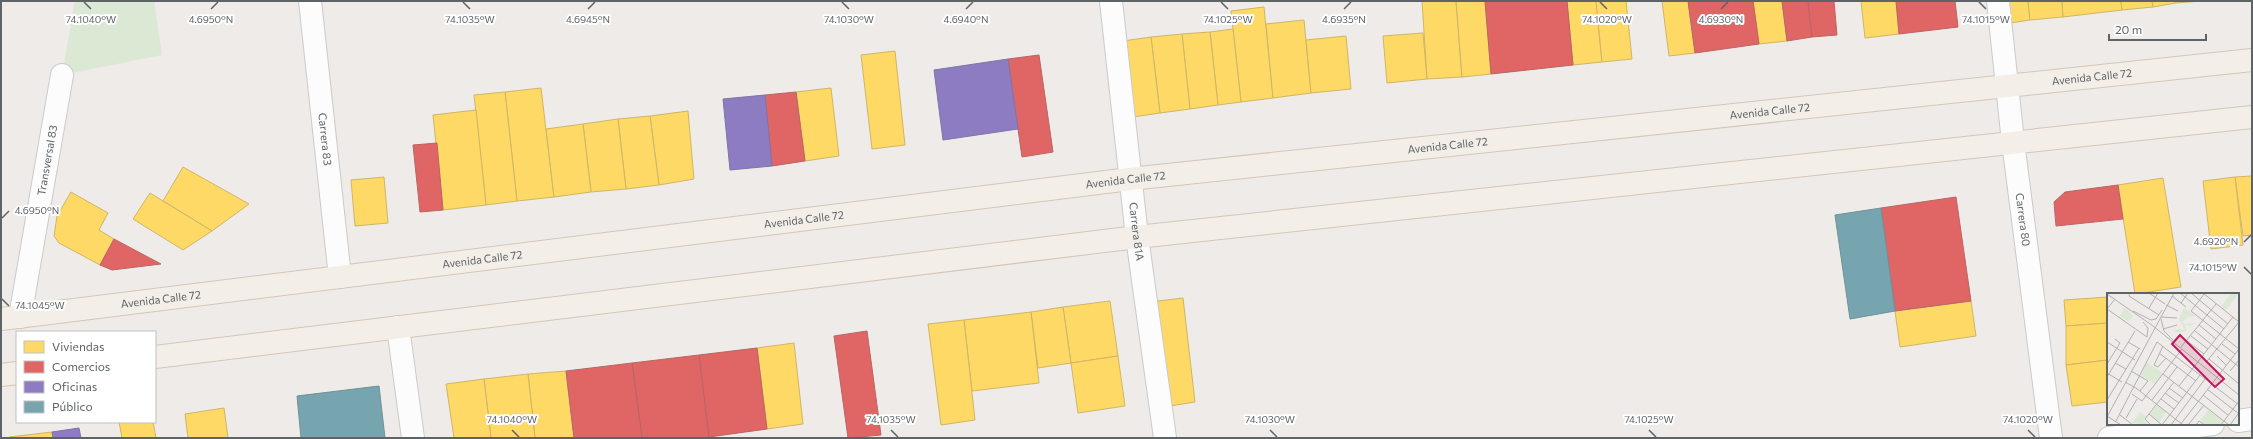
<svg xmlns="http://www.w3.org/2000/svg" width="2253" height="439" font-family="Commissioner,sans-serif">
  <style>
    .green { fill: #dbe8d4 }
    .homes { fill: #ffd966; stroke: #cfb666 }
    .shops { fill: #e06666; stroke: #b96566 }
    .offices { fill: #8e7cc3; stroke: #8074a7 }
    .public { fill: #76a5af; stroke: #6f9199 }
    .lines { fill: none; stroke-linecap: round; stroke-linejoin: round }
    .minor-casing { stroke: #cacaca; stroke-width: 24 }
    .major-casing { stroke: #d5c6b6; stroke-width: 24 }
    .minor { stroke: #fcfcfc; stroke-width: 22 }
    .major { stroke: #f3efe8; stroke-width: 22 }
    .ticks { fill: none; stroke: #5e6366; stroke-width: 1.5 }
    .labels { text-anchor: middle; stroke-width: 4; stroke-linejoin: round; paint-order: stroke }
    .street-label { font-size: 11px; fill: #5e6366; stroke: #fff }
    .inset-road { fill: none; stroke: #b0b1b0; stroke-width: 1 }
    .view { fill: #c2185b; fill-opacity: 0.15; stroke: #c2185b; stroke-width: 2 }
    .inset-edge { fill: none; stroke: #5e6366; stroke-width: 2 }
    .ticks-label { font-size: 10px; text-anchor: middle; fill: #5e6366; stroke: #fff; stroke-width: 4; stroke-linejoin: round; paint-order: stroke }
  </style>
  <rect width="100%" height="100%" fill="#eeebe8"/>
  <polygon class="green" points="75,1 154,1 162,55 62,75"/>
  <g class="homes">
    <polygon points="1422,1 1456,1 1462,77 1427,79"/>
    <polygon points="1456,1 1485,1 1491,74 1462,77"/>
    <polygon points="1567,1 1596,1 1602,62 1573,65"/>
    <polygon points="1596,1 1626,1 1632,59 1602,62"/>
    <polygon points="1662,1 1688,1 1695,53 1669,56"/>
    <polygon points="1753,1 1782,1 1787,41 1759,44"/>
    <polygon points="1861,1 1896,1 1899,34 1865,38"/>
    <polygon points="2008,1 2028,1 2030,20 2010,23"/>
    <polygon points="2028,1 2062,1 2063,17 2030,20"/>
    <polygon points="2062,1 2121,1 2122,10 2063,17"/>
    <polygon points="2121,1 2152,1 2153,7 2122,10"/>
    <polygon points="2152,1 2176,1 2176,3 2153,7"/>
    <polygon points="2176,1 2201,1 2176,3"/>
    <polygon points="1264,7 1273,98 1241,102 1231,11"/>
    <polygon points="1304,20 1311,93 1273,98 1266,24"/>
    <polygon points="1233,29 1241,102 1218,105 1210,32"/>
    <polygon points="1210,32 1218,105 1190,109 1182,34"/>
    <polygon points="1423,33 1427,79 1387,83 1383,36"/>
    <polygon points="1182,34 1190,109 1160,113 1151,37"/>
    <polygon points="1346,36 1351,89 1311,93 1306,40"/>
    <polygon points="1151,37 1160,113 1133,117 1123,41"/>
    <polygon points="895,51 905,145 872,149 861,55"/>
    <polygon points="541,88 554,197 517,201 505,92"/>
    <polygon points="831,88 839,156 805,161 796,92"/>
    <polygon points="505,92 517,201 486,205 474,95"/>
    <polygon points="476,110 486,205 443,210 433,115"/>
    <polygon points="688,111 694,179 659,185 650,116"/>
    <polygon points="650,116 659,185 626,189 618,119"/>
    <polygon points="618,119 626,189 591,192 583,124"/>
    <polygon points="583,124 591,192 554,197 546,129"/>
    <polygon points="183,167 249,204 212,231 163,201"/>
    <polygon points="2252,176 2252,235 2243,236 2235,177"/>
    <polygon points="384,177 388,223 355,226 351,180"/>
    <polygon points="2235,177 2243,245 2211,249 2203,181"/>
    <polygon points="2163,178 2181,287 2135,294 2118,185"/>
    <polygon points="71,192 108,213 99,230 114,239 100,265 59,243 54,236 57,216"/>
    <polygon points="150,193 163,201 212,231 183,250 133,219"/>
    <polygon points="2108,297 2108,323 2066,326 2064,300"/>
    <polygon points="1183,298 1195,402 1163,407 1150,302"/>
    <polygon points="1110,301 1118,356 1071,363 1063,307"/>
    <polygon points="1971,301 1976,336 1900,347 1895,311"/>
    <polygon points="1063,307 1071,363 1038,368 1031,312"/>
    <polygon points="1031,312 1039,383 972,391 964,320"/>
    <polygon points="964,320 975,420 941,425 928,324"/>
    <polygon points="2108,323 2108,360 2066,365 2066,326"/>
    <polygon points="794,343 803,424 767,429 757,348"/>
    <polygon points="1118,356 1125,406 1078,413 1071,363"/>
    <polygon points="2108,360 2108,402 2072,406 2066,365"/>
    <polygon points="566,371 574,438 535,438 528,374"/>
    <polygon points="528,374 535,438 491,438 484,379"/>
    <polygon points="484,379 491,438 454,438 446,384"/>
    <polygon points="224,408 228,438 188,438 185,414"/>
    <polygon points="119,422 153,422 156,438 122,438"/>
    <polygon points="52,432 53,438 9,438 9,437"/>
  </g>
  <g class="shops">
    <polygon points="1485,1 1567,1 1573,65 1491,74"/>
    <polygon points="1688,1 1753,1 1759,44 1695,53"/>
    <polygon points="1782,1 1808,1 1812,37 1787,41"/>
    <polygon points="1808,1 1834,1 1837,35 1812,37"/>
    <polygon points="1896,1 1955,1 1958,27 1899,34"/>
    <polygon points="1039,55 1053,152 1022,157 1008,59"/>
    <polygon points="796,92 805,161 772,166 765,95"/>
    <polygon points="437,143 443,210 420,212 413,145"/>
    <polygon points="2118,185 2123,219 2056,226 2054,202 2065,192"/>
    <polygon points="1956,197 1971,301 1895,311 1881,208"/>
    <polygon points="114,239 161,264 112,270 100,265"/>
    <polygon points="867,331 881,435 848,438 834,336"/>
    <polygon points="757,348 767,429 709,437 699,355"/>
    <polygon points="699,355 709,438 642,438 632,363"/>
    <polygon points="632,363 642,438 574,438 566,371"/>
  </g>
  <g class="offices">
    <polygon points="1008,59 1018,129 943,140 934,70"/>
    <polygon points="765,95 772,166 730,170 723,99"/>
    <polygon points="79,428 81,438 53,438 52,432"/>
  </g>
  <g class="public">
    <polygon points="1881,208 1895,311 1850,319 1835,215"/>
    <polygon points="379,386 385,438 301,438 297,396"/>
  </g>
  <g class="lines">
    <defs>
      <g id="minor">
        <path id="s1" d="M310,1L340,277"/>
        <path id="s2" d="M1111,1L1137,237L1165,438"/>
        <path id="s3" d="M1998,1L2013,142L2051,438"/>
        <path id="s4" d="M20,317L62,75"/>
        <polyline points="398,327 413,438"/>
        <polyline points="2238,421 2252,419"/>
        <polyline points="2109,438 2213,424"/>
      </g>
      <g id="major">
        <path id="s5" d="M1,319L1130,179L2252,60"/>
        <polyline points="155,357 1137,237 2252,117"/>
        <polyline points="1,375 17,373"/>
      </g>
    </defs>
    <use href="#minor" class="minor-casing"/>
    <use href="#major" class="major-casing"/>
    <use href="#minor" class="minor"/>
    <use href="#major" class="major"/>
  </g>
  <path class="ticks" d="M84,2L91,9M463,2L470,9M842,2L849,9M1221,2L1228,9M1600,2L1607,9M1979,2L1986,9M211,9L218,2M588,9L595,2M966,9L973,2M1344,9L1351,2M1721,9L1728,2M2,218L9,211M2244,242L2251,235M2244,267L2251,274M2,299L9,306M512,430L519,437M891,430L898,437M1270,430L1277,437M1649,430L1656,437M2028,430L2035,437"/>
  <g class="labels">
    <g class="street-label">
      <text dy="4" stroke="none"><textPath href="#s5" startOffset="2105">Avenida Calle 72</textPath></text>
      <text dy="4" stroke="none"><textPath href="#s5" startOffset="1781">Avenida Calle 72</textPath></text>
      <text dy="4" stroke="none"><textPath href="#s1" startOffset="139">Carrera 83</textPath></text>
      <text dy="4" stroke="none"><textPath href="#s5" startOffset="1457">Avenida Calle 72</textPath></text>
      <text dy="4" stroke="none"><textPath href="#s4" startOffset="159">Transversal 83</textPath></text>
      <text dy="4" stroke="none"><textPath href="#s5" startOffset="1133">Avenida Calle 72</textPath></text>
      <text dy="4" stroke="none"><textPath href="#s5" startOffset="809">Avenida Calle 72</textPath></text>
      <text dy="4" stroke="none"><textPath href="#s3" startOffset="220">Carrera 80</textPath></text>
      <text dy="4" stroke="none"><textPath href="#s2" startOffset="232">Carrera 81A</textPath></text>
      <text dy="4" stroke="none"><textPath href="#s5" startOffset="485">Avenida Calle 72</textPath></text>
      <text dy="4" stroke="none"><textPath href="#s5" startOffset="161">Avenida Calle 72</textPath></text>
    </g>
  </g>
  <g transform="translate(2107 293)">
    <rect width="132" height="132" fill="#eeebe8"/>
    <path d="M124,0L131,1L119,17L114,14ZM18,15L26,23L22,28L12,24ZM77,15L89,23L81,24L75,29L77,31L90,30L83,33L77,32L80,37L76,39H68L67,37L72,36L78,37L72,26ZM40,70L56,80L47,91L34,82ZM50,112L59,119L52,129L43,122ZM101,117L116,128L113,132H99L94,127ZM33,119L39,124L37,127L43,132L25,130Z" fill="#dbe8d4"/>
    <path class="inset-road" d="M23,0L22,3L52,22M42,0L58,11M73,0L117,36M84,0L121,31M96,0L132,29L100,68M98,0L84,18L132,56M0,1L46,33L132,102M65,3L79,14M74,10L81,0M59,12L71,18M42,15L51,0M0,16L40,44M0,16L8,6M26,18L44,27L49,26L55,17M54,24L70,25M54,26L57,38L66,47M36,29L41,35L40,44M92,32L109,46M56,36L70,32M88,38L132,74M84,43L101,56M80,48L97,61M0,49L28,67M21,49L33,56M115,51L128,61M56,53L47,72L51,74L59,65M74,54L109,11M52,60L89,88M110,63L119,72M102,66L132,91M8,70L19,76M0,71L13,50L8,46M24,78L41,88L33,98M123,78L132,67M0,80L15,89M56,81L122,132M0,84L28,38M18,89L29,95L76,132M72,93L126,24M62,95L76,105M100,96L132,121M58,100L72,110M25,101L35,108L75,56M96,102L121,122M54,106L67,116M0,107L32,55M45,107L70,74M42,121L55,132L93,82M13,122L26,132M0,123L14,132M0,124L67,0M19,125L30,106M9,128L50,49L132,112M44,132L38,126L67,89M64,132L98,86M73,132L132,56M81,132L97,112M89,132L92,128L98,132M114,132L132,108M123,132L131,121"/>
    <path class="view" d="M73,42L117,86L108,94L65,51Z"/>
    <rect width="132" height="132" class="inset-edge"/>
  </g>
  <g class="ticks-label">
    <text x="91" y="23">74.1040°W</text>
    <text x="470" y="23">74.1035°W</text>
    <text x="588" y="23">4.6945°N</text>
    <text x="849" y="23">74.1030°W</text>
    <text x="966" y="23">4.6940°N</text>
    <text x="1228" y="23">74.1025°W</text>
    <text x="1344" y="23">4.6935°N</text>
    <text x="1607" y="23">74.1020°W</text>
    <text x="1721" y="23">4.6930°N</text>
    <text x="1986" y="23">74.1015°W</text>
    <text x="211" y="23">4.6950°N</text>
    <text x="37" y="214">4.6950°N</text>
    <text x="2216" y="245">4.6920°N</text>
    <text x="2213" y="271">74.1015°W</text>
    <text x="40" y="309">74.1045°W</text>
    <text x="512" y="423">74.1040°W</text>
    <text x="891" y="423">74.1035°W</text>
    <text x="1270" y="423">74.1030°W</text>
    <text x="1649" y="423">74.1025°W</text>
    <text x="2028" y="423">74.1020°W</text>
  </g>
  <rect width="2253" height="439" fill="none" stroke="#5e6366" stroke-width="4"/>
  <rect x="16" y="331" width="140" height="92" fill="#ffffff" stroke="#bfc1c2"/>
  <rect x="24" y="341" width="20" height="12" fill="#ffd966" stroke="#bfc1c2"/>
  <text x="52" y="351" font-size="12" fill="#5e6366">Viviendas</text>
  <rect x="24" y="361" width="20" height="12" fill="#e06666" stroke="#bfc1c2"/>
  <text x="52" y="371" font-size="12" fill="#5e6366">Comercios</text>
  <rect x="24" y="381" width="20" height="12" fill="#8e7cc3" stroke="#bfc1c2"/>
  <text x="52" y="391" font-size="12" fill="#5e6366">Oficinas</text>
  <rect x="24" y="401" width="20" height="12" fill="#76a5af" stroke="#bfc1c2"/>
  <text x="52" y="411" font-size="12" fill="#5e6366">Público</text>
  <path d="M2109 34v6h97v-6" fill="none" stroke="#5e6366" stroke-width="2"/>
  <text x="2115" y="34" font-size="12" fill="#5e6366" stroke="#ffffff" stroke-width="3" paint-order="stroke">20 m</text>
</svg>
